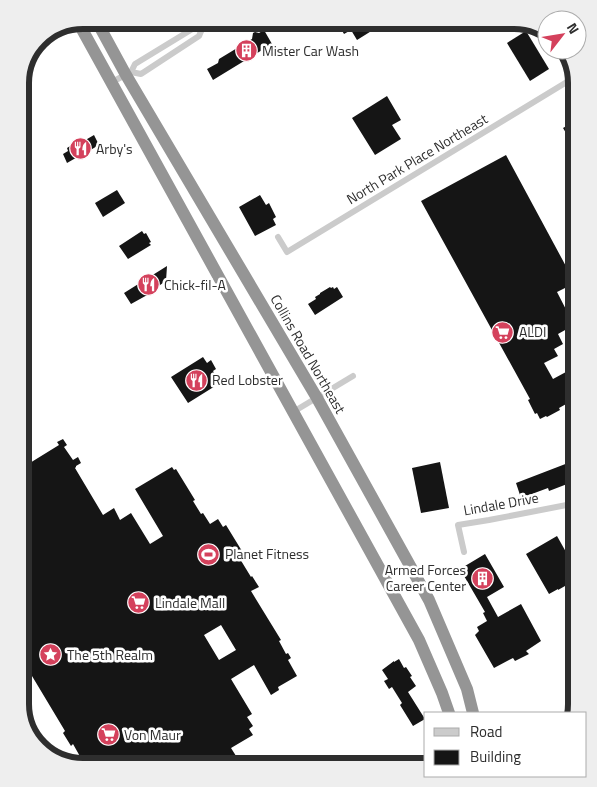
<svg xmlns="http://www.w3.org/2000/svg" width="597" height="787" font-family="'Titillium Web',sans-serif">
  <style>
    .building { fill: #151515; fill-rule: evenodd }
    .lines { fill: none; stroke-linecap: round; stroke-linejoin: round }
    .street { stroke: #cbcbcb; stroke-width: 6 }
    .highway { stroke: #959595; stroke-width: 12 }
    .labels { text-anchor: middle; stroke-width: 5; stroke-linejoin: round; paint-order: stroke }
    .poi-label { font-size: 14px; fill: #2e2e2e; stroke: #fff; text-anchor: start }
    .street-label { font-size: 14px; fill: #2e2e2e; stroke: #fff }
    .rim { fill: none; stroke: #2e2e2e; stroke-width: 6 }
  </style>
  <rect width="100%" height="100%" fill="#fff"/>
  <g class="building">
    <polygon points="336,20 367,20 373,30 357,40 351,30 344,34"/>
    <polygon points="264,30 272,44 213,80 207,69 218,63 219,59 252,39 253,33 255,32 259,33"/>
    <polygon points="526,31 549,69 530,81 507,43"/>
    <polygon points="387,96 401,120 392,125 401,139 375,155 352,118"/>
    <polygon points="577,120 577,151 563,128"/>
    <polygon points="94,135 99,145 87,152 88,153 82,157 81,155 67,163 63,154 68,151 67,148 81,139 82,142"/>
    <polygon points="506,155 575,283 557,292 574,325 558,334 563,344 554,349 558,356 544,363 553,379 577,366 577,398 559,408 560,410 547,417 546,416 540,419 537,413 535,414 528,400 530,399 421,201"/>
    <polygon points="117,190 125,203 103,217 95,203"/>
    <polygon points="260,195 266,205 269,203 276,217 273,219 276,225 255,236 239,207"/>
    <polygon points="142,231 144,234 146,233 151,242 149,243 151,245 128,259 119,246"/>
    <polygon points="167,266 166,281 157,287 158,289 131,304 124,293"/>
    <polygon points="330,287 331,288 333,287 334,289 337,287 343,297 315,315 308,304 316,299 315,297 320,294 320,293"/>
    <polygon points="203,357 207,363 211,360 216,369 213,371 220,383 188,403 171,377"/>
    <path d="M63,439L67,445L64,447L73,460L78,457L81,463L76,466V467L75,468L103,515L114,508L120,520L131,513L150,544L163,536L135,489L172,467L174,470L176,469L195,500L193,501L201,514L203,513L210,524L218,519L223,527L226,525L245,556L240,559L251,577L252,576L259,587L251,591L281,640L279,641L286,654L288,653L291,658L288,660L297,676L278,687L279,690L271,695L254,665L231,679L252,714L247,717L253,726L249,729L253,735L231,748L243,767H86L73,744L71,746L63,733L65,731L20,656V565L25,562L20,553V459L25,466L59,445L57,442ZM221,625L236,650L219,660L204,635Z"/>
    <polygon points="440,462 449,508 421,513 412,468"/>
    <polygon points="568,463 575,481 549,491 548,488 521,498 516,483"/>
    <polygon points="557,536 566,552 577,546 577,578 571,581 572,582 558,590 558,589 549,594 526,554"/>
    <polygon points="485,554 504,587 487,597 498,617 521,604 541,641 526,651 529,654 515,661 513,658 509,660 494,668 475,635 479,631 477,627 487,621 483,613 485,612 460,569"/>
    <polygon points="399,659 404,668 406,667 412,676 410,677 416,686 408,692 425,719 413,726 400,705 402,703 392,687 389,689 384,681 388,679 382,670 394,661 394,662"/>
  </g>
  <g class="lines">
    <g class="street">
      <polyline points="131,72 141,74 199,36 202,29"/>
      <polyline points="112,82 131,72 135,64 194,28 202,29 216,20"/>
      <polyline points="278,237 287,252 575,77"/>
      <polyline points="293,412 353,376"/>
      <polyline points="464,552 458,525 489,520 577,503"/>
    </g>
    <g class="highway">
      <polyline points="96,20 126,75 317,398 429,600 467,689 473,713"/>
      <polyline points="78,22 419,640 442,693 449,713"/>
    </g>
  </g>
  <defs>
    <symbol id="building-disc" viewBox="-11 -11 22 22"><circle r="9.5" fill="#d4415c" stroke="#fff"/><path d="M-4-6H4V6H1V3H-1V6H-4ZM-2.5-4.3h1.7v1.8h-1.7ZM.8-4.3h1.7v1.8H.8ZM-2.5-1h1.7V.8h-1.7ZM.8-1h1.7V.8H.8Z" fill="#fff"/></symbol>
    <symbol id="restaurant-disc" viewBox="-11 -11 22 22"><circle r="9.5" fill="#d4415c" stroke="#fff"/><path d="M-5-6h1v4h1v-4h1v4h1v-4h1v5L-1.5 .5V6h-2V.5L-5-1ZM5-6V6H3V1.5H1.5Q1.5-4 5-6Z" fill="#fff"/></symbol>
    <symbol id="supermarket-disc" viewBox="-11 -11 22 22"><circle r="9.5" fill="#d4415c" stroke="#fff"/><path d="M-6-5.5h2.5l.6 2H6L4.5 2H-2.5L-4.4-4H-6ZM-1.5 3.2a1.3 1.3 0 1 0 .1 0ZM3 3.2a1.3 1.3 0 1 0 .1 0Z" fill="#fff"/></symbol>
    <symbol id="stadium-disc" viewBox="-11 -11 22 22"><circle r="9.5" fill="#d4415c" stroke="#fff"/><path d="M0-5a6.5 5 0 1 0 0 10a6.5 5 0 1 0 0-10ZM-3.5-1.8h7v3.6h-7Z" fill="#fff"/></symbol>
    <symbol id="sight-disc" viewBox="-11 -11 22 22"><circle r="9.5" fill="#d4415c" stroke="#fff"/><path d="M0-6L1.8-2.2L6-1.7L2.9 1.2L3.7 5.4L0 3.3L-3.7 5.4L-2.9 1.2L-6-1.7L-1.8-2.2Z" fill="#fff"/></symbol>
  </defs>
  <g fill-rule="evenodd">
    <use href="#building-disc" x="234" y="38" width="25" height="25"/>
    <use href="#restaurant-disc" x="68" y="136" width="25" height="25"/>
    <use href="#restaurant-disc" x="136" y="272" width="25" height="25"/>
    <use href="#supermarket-disc" x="490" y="320" width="25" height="25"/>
    <use href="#restaurant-disc" x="184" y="368" width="25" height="25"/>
    <use href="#stadium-disc" x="196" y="542" width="25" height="25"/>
    <use href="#building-disc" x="470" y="566" width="25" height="25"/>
    <use href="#supermarket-disc" x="126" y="590" width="25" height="25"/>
    <use href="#sight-disc" x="38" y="642" width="25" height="25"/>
    <use href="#supermarket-disc" x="96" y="722" width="25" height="25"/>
  </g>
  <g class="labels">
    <g class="poi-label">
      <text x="262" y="56">Mister Car Wash</text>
      <text x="96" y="154">Arby's</text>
      <text x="164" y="290">Chick-fil-A</text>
      <text x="519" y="337">ALDI</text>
      <text x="212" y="385">Red Lobster</text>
      <text x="225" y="559">Planet Fitness</text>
      <text x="466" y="575" text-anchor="end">Armed Forces<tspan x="466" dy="16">Career Center</tspan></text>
      <text x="155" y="608">Lindale Mall</text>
      <text x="67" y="660">The 5th Realm</text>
      <text x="124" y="740">Von Maur</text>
    </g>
    <g class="street-label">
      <text transform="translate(417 159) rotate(-31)" y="5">North Park Place Northeast</text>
      <text transform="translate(308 354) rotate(60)" y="5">Collins Road Northeast</text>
      <text transform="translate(501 504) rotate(-10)" y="5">Lindale Drive</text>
    </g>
  </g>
  <path d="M0 0H597V787H0ZM83 29H514A54 54 0 0 1 568 83V704A54 54 0 0 1 514 758H83A54 54 0 0 1 29 704V83A54 54 0 0 1 83 29Z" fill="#eee" fill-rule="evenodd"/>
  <path class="rim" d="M83 29H514A54 54 0 0 1 568 83V704A54 54 0 0 1 514 758H83A54 54 0 0 1 29 704V83A54 54 0 0 1 83 29Z"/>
  <rect x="424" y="712" width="162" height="65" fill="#ffffff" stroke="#ababab"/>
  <rect x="434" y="728" width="25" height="8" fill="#cbcbcb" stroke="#ababab"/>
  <text x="470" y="737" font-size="15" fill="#2e2e2e">Road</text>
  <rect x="434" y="750" width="25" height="15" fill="#151515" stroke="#ababab"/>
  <text x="470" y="762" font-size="15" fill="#2e2e2e">Building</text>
  <g transform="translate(562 35) rotate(59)"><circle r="24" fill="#ffffff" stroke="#ababab"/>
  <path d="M0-4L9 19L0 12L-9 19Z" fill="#d4415c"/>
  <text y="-8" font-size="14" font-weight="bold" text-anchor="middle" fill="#2e2e2e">N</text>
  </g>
</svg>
